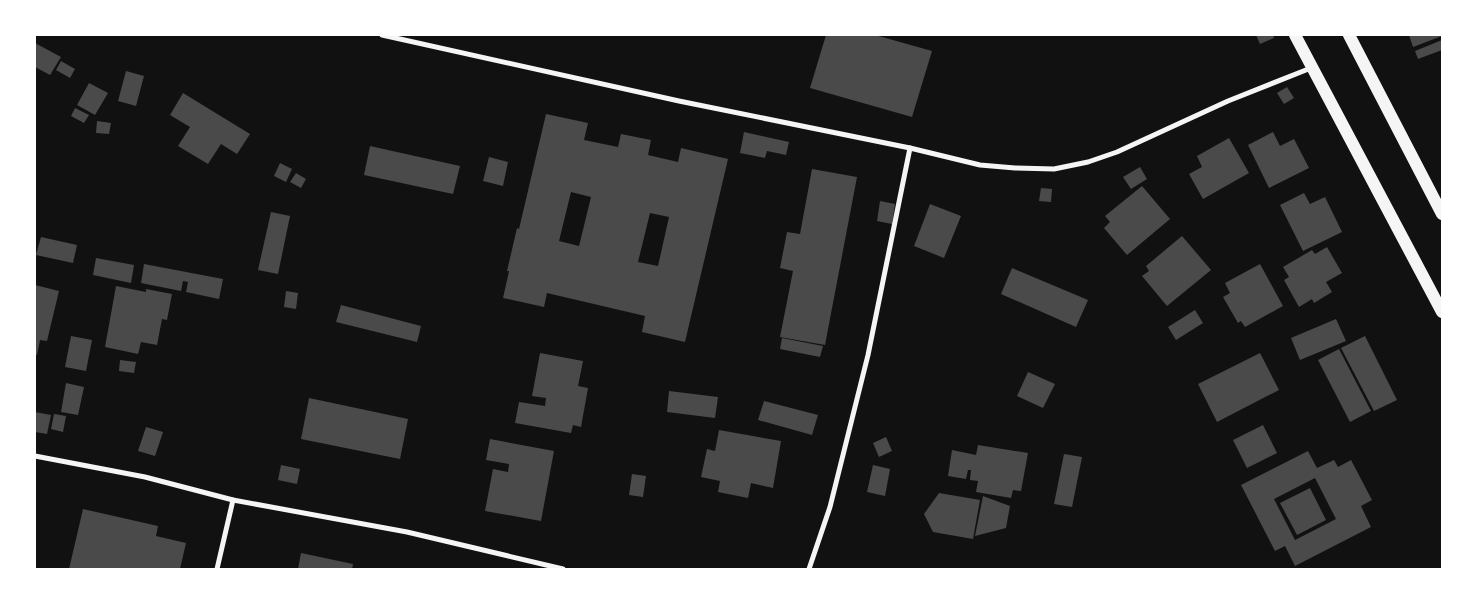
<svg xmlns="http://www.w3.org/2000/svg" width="1477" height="604" font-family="'Sofia Sans Condensed',sans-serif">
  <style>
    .building { fill: #4a4a4a; fill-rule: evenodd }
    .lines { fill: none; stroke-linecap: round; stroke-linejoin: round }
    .minor { stroke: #f5f5f5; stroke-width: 5 }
    .primary { stroke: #f5f5f5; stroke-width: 12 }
  </style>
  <rect width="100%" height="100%" fill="#111"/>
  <g class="building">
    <polygon points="826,35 875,35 932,51 912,117 810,88"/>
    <polygon points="1256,35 1273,35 1274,38 1260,44"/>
    <polygon points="1409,35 1442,35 1442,36 1413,47"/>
    <polygon points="1442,40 1442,50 1418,59 1415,51"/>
    <polygon points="35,43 61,57 50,75 35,67"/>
    <polygon points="61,61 75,69 70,78 56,70"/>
    <polygon points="126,71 144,76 136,106 118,101"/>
    <polygon points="89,83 108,93 95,115 77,105"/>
    <polygon points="1287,87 1294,98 1284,104 1277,93"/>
    <polygon points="183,93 250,134 237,154 221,144 208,164 178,146 190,127 170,115"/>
    <polygon points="75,108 89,115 84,123 71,116"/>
    <path d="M546,114L588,123L584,140L618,147L621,134L651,140L648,155L678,162L681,148L728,159L685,342L642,332L645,316L547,293L544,307L503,298L509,271H507L517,228L519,229ZM571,192L591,197L579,246L559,241ZM650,213L669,217L658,266L638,262Z"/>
    <polygon points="97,121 111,123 109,134 96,133"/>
    <polygon points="744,132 789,142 786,155 767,151 765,158 740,153"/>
    <polygon points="1273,132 1280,146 1294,139 1309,168 1269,188 1248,145"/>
    <polygon points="1229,138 1249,173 1203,199 1189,174 1202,167 1197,156"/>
    <polygon points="370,146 460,166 453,194 364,175"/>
    <polygon points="489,157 508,162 503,186 483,181"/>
    <polygon points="280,163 292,169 286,182 274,176"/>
    <polygon points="1140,167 1147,179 1131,189 1123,177"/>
    <polygon points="812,169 857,177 825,345 780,337 793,271 780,268 787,232 800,234"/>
    <polygon points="296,173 306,179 301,188 290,182"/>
    <polygon points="1142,186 1170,219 1127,255 1104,228 1110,222 1105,216"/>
    <polygon points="1041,188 1052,189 1051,202 1039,201"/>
    <polygon points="1304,193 1310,204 1325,197 1342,232 1303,251 1280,205"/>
    <polygon points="880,201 895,204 892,224 877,221"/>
    <polygon points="930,204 961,216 944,258 914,246"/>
    <polygon points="271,212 290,216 278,274 258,270"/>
    <polygon points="1182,236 1211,270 1167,306 1142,276 1149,271 1146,266"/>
    <polygon points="41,237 77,245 73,263 36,255"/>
    <polygon points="1327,247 1342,273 1326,282 1332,292 1314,303 1312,299 1299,307 1284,280 1289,277 1283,267 1312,250 1315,254"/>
    <polygon points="96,258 134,265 131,283 93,275"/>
    <polygon points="144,264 223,279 219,299 186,292 188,282 183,281 181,291 141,283"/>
    <polygon points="1260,264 1283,306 1245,327 1241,321 1238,323 1223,297 1230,293 1225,283"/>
    <polygon points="1012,268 1088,300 1076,327 1001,294"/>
    <polygon points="35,285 59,291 47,341 40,340 37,355 35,354"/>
    <polygon points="116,286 146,292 146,289 172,294 167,320 162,319 157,345 141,342 138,354 105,347"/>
    <polygon points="286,291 298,293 296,309 284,307"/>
    <polygon points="341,305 421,326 417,342 336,322"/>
    <polygon points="1195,310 1203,323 1176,340 1168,327"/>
    <polygon points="1336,319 1346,341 1300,360 1291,338"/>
    <polygon points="71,336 92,340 86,371 65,367"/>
    <polygon points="1365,336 1397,400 1374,411 1341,348"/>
    <polygon points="782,338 823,346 820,357 780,349"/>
    <polygon points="1339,349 1371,411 1350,422 1318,360"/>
    <polygon points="540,353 583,361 578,386 588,388 581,427 573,425 571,433 515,423 519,402 545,406 546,398 532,396"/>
    <polygon points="1260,353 1279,390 1217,422 1198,384"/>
    <polygon points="120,360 136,362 134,373 119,371"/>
    <polygon points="1028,372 1055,384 1043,408 1017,396"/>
    <polygon points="66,383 84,387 78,415 61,412"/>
    <polygon points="669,391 718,397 715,418 667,412"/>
    <polygon points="309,398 408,419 400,459 301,439"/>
    <polygon points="764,401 818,415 812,435 758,420"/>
    <polygon points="35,412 51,415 47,434 35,432"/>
    <polygon points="54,414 66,416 63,432 51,429"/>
    <polygon points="1263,425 1277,453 1247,468 1233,440"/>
    <polygon points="146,427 163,432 155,456 138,451"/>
    <polygon points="719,430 781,441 773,488 751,483 748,498 718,492 720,481 701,477 707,449 715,451"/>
    <polygon points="886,437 892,451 879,457 873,443"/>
    <polygon points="490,439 554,451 541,521 485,511 493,469 508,472 509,464 486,460"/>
    <polygon points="978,445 1028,453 1021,491 1013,490 1011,498 976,492 978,481 970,480 971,470 968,470 966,479 948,476 952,450 976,455"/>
    <path d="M1308,451L1317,468L1334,460L1338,467L1351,460L1372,500L1361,506L1371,527L1295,566L1285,546L1275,551L1241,485ZM1315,478L1336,519L1295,540L1274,499Z"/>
    <polygon points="1064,454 1082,457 1072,507 1054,504"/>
    <polygon points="281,465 300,469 297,484 278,480"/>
    <polygon points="873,465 890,469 885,496 867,492"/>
    <polygon points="632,474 646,476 643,497 629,495"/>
    <polygon points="1310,488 1326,520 1297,535 1280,503"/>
    <polygon points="939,493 980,500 973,539 933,532 924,514"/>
    <polygon points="983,496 1010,506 1006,528 975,536"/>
    <polygon points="83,509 158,526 156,536 186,543 180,569 69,569"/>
    <polygon points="301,553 353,564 352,569 298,569"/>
  </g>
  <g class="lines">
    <g class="minor">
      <polyline points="382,35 679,101 910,148 980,165 1015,168 1054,169 1088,162 1117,152 1228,101 1311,68"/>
      <polyline points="35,456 145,477 233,500 407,532 563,569"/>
      <polyline points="217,569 233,500"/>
      <polyline points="809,569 830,507 868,355 910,148"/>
    </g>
    <g class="primary">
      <polyline points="1295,35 1442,312"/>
      <polyline points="1349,35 1442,214"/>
    </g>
  </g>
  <rect width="1477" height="604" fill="none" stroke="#ffffff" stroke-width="72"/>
</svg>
